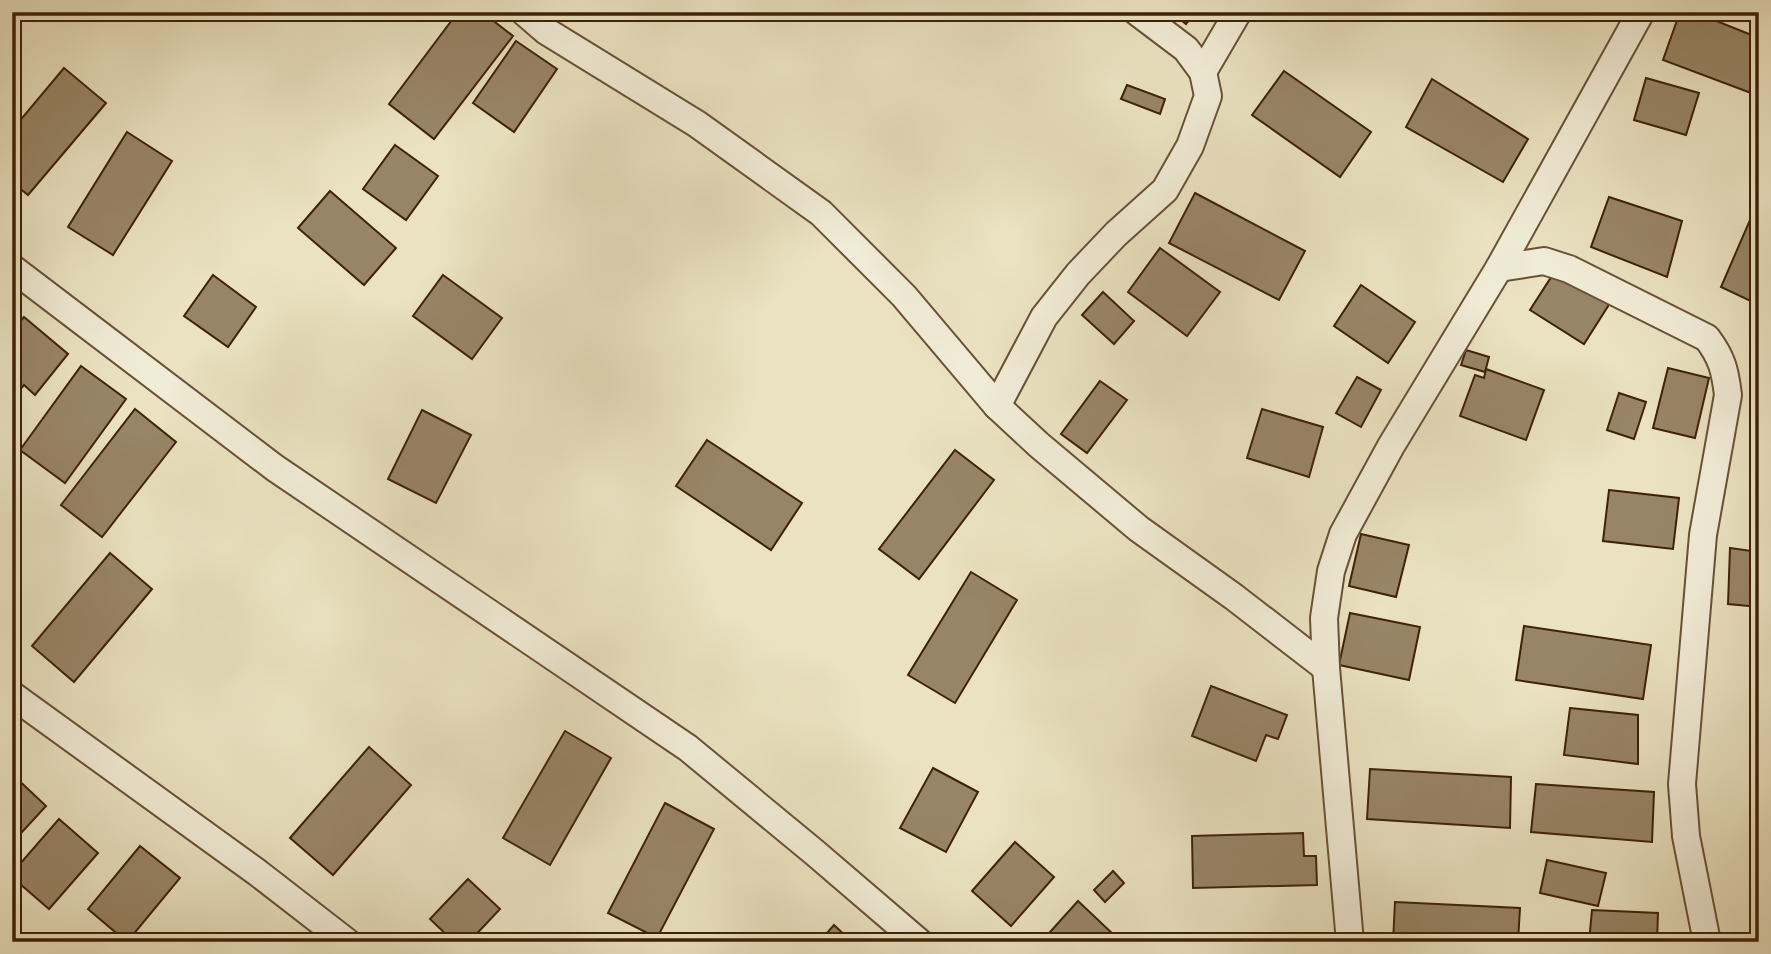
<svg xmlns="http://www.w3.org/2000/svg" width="1771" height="954" font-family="'IM FELL Double Pica',serif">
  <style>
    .building { fill: #988567; stroke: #3f2106; stroke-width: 2 }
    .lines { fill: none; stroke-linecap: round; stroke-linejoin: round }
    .street-casing { stroke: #6a5135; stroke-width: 30 }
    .street { stroke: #f1ecd7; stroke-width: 26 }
  </style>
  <rect width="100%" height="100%" fill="#eae2c1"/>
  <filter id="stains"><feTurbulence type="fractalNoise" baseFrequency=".00286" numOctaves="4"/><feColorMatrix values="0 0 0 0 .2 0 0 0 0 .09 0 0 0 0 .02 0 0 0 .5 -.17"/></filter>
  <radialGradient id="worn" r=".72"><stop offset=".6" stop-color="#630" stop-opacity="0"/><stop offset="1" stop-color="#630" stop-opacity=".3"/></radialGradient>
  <g class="building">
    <polygon points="458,12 482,12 513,36 434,139 389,104"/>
    <polygon points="1171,12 1195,12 1186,24"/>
    <polygon points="1680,12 1694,12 1759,38 1759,96 1663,60"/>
    <polygon points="516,41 557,69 514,132 473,103"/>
    <polygon points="64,68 106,103 28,195 12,182 12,130"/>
    <polygon points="1284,71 1371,132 1340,177 1252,115"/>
    <polygon points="1646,78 1699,93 1686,135 1634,120"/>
    <polygon points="1432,79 1528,139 1503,182 1406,127"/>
    <polygon points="1127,85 1165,99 1160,114 1121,99"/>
    <polygon points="127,132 172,161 113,255 68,227"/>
    <polygon points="395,145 438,176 406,220 363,189"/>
    <polygon points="330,191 396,248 364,285 298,228"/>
    <polygon points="1195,193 1305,251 1279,300 1169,243"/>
    <polygon points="1609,197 1682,221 1667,277 1591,247"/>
    <polygon points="1750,220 1759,224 1759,305 1721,287"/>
    <polygon points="1160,248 1220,292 1187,336 1128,292"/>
    <polygon points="1557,268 1610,303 1584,344 1530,310"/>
    <polygon points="213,275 256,307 228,347 184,316"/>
    <polygon points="443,275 502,318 472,359 413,316"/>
    <polygon points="1361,285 1415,322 1388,363 1334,326"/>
    <polygon points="1103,292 1134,321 1114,344 1082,315"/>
    <polygon points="24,317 68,354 35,395 24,385 12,399 12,331"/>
    <polygon points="1466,350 1489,357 1485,372 1461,365"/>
    <polygon points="81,366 126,399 65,483 20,450"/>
    <polygon points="1668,368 1709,378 1695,438 1653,428"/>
    <polygon points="1486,369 1544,390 1526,440 1460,416 1475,375 1484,378"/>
    <polygon points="1357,377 1381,390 1361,427 1336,413"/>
    <polygon points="1100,381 1127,400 1087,453 1061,434"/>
    <polygon points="1619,393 1646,402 1634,439 1607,430"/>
    <polygon points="135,409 176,442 102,537 61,505"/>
    <polygon points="1262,409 1323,427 1309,477 1247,458"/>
    <polygon points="422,410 471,435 436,503 388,479"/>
    <polygon points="707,440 802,503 771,550 676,486"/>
    <polygon points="955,450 994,480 919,579 879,549"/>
    <polygon points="1609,490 1679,498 1673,549 1603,541"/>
    <polygon points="1361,534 1409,545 1396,597 1349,586"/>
    <polygon points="1730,548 1759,552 1759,607 1728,604"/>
    <polygon points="110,553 152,589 74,682 32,646"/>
    <polygon points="971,572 1017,600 955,703 908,675"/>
    <polygon points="1350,613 1420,627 1409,680 1339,665"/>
    <polygon points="1524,626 1651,645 1643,699 1516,680"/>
    <polygon points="1211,686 1287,715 1278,739 1266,735 1256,761 1192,736"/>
    <polygon points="1570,708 1638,715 1638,764 1564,755"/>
    <polygon points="565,731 611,758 550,865 503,838"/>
    <polygon points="369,747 411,785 333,875 290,838"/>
    <polygon points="933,768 978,792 946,852 900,828"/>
    <polygon points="1370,769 1511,777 1510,828 1367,819"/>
    <polygon points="12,774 46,806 12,843"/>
    <polygon points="1536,784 1654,792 1652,842 1531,832"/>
    <polygon points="665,803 714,829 657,938 608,913"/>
    <polygon points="59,819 98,853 49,909 12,877 12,873"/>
    <polygon points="1303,833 1304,856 1316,856 1317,885 1193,888 1192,836"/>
    <polygon points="1015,842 1054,877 1011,926 972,891"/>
    <polygon points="140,846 180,878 127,942 88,909"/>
    <polygon points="1547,860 1606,873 1598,906 1540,893"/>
    <polygon points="1113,871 1124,883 1105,902 1094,890"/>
    <polygon points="468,879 500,909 469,942 454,942 430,919"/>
    <polygon points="1078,901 1114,935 1108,942 1041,942"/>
    <polygon points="1395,902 1520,908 1518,942 1393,942"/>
    <polygon points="1592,910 1658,913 1657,942 1589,942"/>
    <polygon points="834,925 852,942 819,942"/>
  </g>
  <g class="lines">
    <defs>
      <g id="street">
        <polyline points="524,12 546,31 697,124 821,213 904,296 997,406 1039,445 1139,529 1234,597 1326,668"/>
        <polyline points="1203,72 1238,12"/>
        <polyline points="12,268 275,468 688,748 814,852 919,942"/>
        <path d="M1499,268L1544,261L1569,269L1707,338C1722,358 1725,370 1728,395L1703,535L1682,784L1686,836L1707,942"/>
        <polyline points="997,406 1044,317 1078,274 1116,234 1165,190 1190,146 1208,96 1203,72 1186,49 1137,12"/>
        <polyline points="12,695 258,873 347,942"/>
        <polyline points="1350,942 1326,668 1324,618 1331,571 1343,534 1391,446 1499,268 1641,12"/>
      </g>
    </defs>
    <use href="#street" class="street-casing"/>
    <use href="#street" class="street"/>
  </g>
  <rect width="1771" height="954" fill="none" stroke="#eae2c1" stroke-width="42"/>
  <rect x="14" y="14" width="1743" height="926" fill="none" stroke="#3f2106" stroke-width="3.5"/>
  <rect x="21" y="21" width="1729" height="912" fill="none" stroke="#3f2106" stroke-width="2"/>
  <rect width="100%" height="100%" filter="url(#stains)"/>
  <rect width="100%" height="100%" fill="url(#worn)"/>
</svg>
